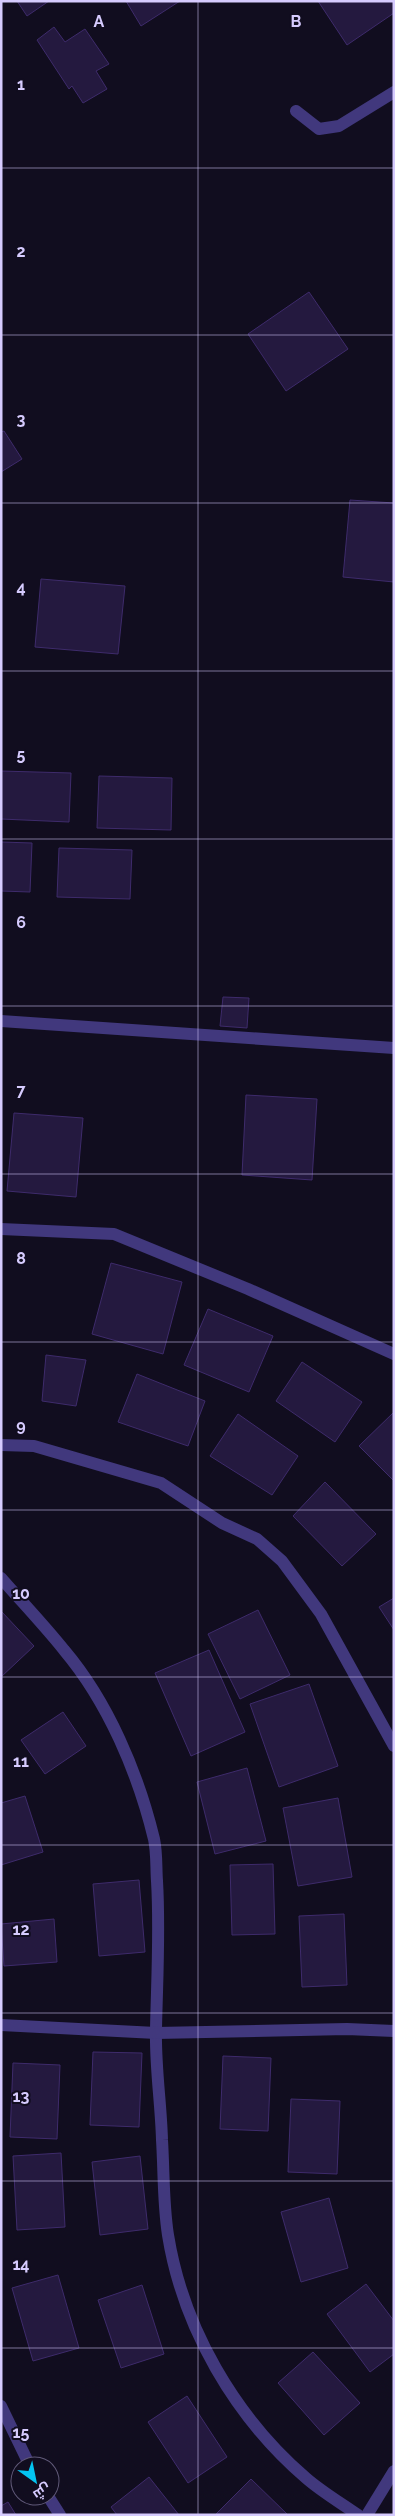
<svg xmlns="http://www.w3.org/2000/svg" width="395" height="2516" font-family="Raleway,Cairo,sans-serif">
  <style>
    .building { fill: #24193f; stroke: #3e2b6b }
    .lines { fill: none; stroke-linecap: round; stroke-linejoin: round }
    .minor { stroke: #41387d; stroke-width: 12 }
    .grid { fill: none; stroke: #d6cbfe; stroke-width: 1; stroke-opacity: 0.55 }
    .grid-label { font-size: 16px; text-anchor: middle; font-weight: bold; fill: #d6cbfe; stroke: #110d1f; stroke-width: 4; stroke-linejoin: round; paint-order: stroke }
  </style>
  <rect width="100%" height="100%" fill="#110d1f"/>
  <g class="building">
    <polygon points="17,1 49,1 27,16"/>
    <polygon points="126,1 180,1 141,26"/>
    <polygon points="318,1 394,1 394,13 347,45"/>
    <polygon points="54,27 65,42 85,29 109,64 96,71 107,89 83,103 72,86 69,89 37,40"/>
    <polygon points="309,292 348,349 286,391 248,334"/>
    <polygon points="4,431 22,459 1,472 1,432"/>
    <polygon points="350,500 394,503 394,582 343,577"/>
    <polygon points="41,579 125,586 118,654 35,647"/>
    <polygon points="1,771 71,773 69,822 1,819"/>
    <polygon points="99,776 172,778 171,830 97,828"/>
    <polygon points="1,842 32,843 30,892 1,891"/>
    <polygon points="59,848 132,850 130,899 57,897"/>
    <polygon points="223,997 249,998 247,1028 220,1026"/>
    <polygon points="246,1095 317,1099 312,1180 242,1175"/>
    <polygon points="14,1113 83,1118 76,1197 7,1191"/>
    <polygon points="111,1263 182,1282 163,1354 92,1334"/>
    <polygon points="208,1309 273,1336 249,1392 184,1365"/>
    <polygon points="46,1355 86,1360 76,1406 42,1401"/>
    <polygon points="302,1362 362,1402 335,1442 276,1401"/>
    <polygon points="137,1374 205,1401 188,1446 118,1422"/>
    <polygon points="393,1413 394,1414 394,1481 359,1446"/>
    <polygon points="238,1414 298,1456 272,1495 210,1456"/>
    <polygon points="325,1482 376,1534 342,1566 293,1516"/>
    <polygon points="394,1598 394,1630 379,1607"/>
    <polygon points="258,1610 290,1675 240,1699 208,1634"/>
    <polygon points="1,1611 34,1646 1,1677"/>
    <polygon points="209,1650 245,1732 191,1756 155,1673"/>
    <polygon points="309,1684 338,1766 279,1787 250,1704"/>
    <polygon points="63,1712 86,1746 45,1774 21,1740"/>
    <polygon points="247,1768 266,1841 215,1854 197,1782"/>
    <polygon points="25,1796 43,1852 1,1865 1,1803"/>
    <polygon points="338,1798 352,1877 298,1886 283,1808"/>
    <polygon points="273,1864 275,1934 232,1935 230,1865"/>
    <polygon points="139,1880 145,1952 99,1956 93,1884"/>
    <polygon points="344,1914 347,1985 302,1987 299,1916"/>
    <polygon points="54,1919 57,1962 4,1966 1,1924"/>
    <polygon points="93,2052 142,2053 139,2127 90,2125"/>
    <polygon points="223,2056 271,2058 268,2131 220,2129"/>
    <polygon points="13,2063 60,2065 57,2139 10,2137"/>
    <polygon points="291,2099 340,2101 337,2174 288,2172"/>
    <polygon points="61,2153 65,2227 17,2230 13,2156"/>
    <polygon points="140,2156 148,2229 100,2235 92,2162"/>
    <polygon points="329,2198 348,2268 301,2282 281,2212"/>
    <polygon points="58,2275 79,2348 33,2361 12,2288"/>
    <polygon points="366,2284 394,2321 394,2354 370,2372 327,2314"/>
    <polygon points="142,2285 164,2354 121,2368 98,2300"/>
    <polygon points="313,2352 360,2403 324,2435 278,2383"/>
    <polygon points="187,2396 227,2457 188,2483 148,2422"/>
    <polygon points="149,2477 179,2515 117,2515 111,2507"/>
    <polygon points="251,2479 288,2515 216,2514"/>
    <polygon points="8,2502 16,2515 1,2515 1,2506"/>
  </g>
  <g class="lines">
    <g class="minor">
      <polyline points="296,111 319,129 339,126 394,92"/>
      <polyline points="1,1021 394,1048"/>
      <polyline points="1,1229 114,1234 248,1289 394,1354"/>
      <polyline points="1,1445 34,1446 161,1483 222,1523 257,1539 282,1561 321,1614 394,1746"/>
      <path d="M1,1578C22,1602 44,1625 64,1650C108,1702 138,1773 154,1839C157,1853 156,1868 157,1881C160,1931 157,1980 156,2029C155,2066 161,2103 162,2140C164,2172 163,2203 168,2235C183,2328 235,2417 306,2478C322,2492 341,2503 358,2515"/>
      <polyline points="1,2025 156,2033 347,2029 394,2031"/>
      <polyline points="1,2406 30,2466"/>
      <polyline points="48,2496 60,2515"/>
      <polyline points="367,2515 394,2471"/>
    </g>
  </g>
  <path class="grid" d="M198,1V2515M1,168H394M1,335H394M1,503H394M1,671H394M1,839H394M1,1006H394M1,1174H394M1,1342H394M1,1510H394M1,1677H394M1,1845H394M1,2013H394M1,2181H394M1,2348H394"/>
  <g class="grid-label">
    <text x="99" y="27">A</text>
    <text x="296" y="27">B</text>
    <text x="21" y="90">1</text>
    <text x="21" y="257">2</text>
    <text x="21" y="425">3</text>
    <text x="21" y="593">4</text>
    <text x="21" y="760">5</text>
    <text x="21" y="928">6</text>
    <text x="21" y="1096">7</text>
    <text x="21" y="1264">8</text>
    <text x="21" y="1431">9</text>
    <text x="21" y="1599">10</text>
    <text x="21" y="1767">11</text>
    <text x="21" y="1935">12</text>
    <text x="21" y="2102">13</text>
    <text x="21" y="2270">14</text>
    <text x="21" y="2438">15</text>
  </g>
  <rect width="395" height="2516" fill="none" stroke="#d6cbfe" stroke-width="5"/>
  <g transform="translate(35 2481) rotate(147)"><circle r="24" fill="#110d1f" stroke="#605978"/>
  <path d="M0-4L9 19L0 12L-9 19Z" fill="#04c4f1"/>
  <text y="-8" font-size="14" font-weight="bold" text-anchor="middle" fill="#d6cbfe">ش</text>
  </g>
</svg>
